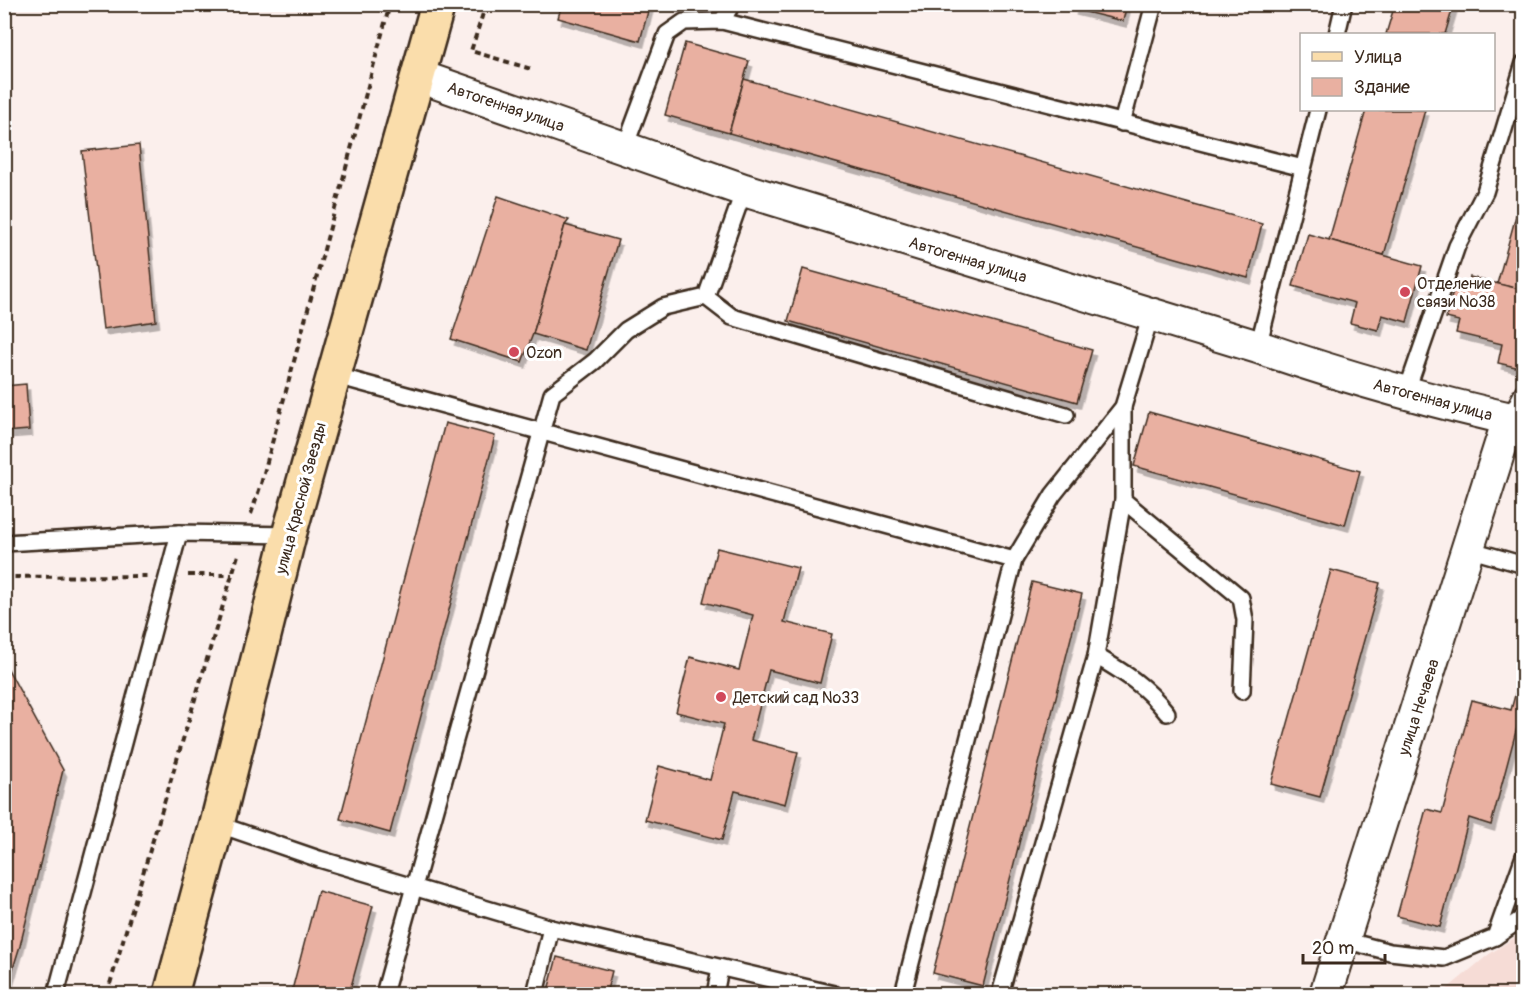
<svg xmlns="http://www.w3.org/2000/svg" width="1528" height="999" font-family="Pangolin,sans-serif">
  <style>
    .built { fill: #f6dcd6 }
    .building { fill: #e9b0a1; stroke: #3b2a1e; stroke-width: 1.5; filter: url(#shadow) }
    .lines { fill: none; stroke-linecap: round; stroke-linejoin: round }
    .service-casing { stroke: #3b2a1e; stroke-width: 20 }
    .minor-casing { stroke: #3b2a1e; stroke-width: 36 }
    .primary-casing { stroke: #3b2a1e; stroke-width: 38 }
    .path { stroke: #3b2a1e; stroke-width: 4; stroke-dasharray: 6 4.5; stroke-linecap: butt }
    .service { stroke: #fff; stroke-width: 15 }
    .minor { stroke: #fff; stroke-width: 32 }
    .primary { stroke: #faddab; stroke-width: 33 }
    .poi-dot { fill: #d1495b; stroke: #fff; stroke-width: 2 }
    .labels { text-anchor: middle; stroke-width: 6; stroke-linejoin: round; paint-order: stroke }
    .street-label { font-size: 16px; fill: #3b2a1e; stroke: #fff }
    .poi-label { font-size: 16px; fill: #3b2a1e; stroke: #fff; text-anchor: start }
  </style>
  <defs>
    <filter id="shadow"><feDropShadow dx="3.5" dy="6" stdDeviation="0" flood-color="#0004"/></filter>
  </defs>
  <rect width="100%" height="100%" fill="#fbefec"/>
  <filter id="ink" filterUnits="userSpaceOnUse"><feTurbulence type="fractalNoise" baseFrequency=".0167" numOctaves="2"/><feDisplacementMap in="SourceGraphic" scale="12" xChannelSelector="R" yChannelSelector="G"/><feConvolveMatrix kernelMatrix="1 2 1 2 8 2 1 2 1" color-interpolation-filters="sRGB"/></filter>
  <g filter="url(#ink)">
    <polygon class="built" points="1523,932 1523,994 1441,994 1488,955"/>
    <g class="building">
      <polygon points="562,4 650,4 640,41 558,18"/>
      <polygon points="1074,4 1127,4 1123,21 1073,9"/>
      <polygon points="1395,4 1454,4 1445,34 1386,34"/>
      <polygon points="685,43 749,61 729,133 665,115"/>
      <polygon points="744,79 1262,224 1248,278 729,133"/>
      <polygon points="1366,110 1425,110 1384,255 1329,240"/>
      <polygon points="139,145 156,321 103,329 82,151"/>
      <polygon points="1524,187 1524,290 1497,284"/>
      <polygon points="498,196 569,220 565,225 533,334 522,362 451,339"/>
      <polygon points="565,225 618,240 586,350 533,334"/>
      <polygon points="1308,234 1422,266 1407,322 1382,315 1378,330 1350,323 1355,303 1293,286"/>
      <polygon points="803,269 1092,350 1077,402 788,321"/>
      <polygon points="1470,277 1524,290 1524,369 1498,363 1502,344 1456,333 1459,321 1446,318 1454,287 1467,290"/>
      <polygon points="26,384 29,430 4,432 4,386"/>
      <polygon points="1149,412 1360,471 1345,525 1134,466"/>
      <polygon points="445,423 495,436 390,833 340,819"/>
      <polygon points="717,548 798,568 784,622 832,634 820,683 769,670 751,740 798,752 785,804 735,791 722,840 645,820 659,766 710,780 724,724 676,712 690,657 739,670 753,615 703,602"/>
      <polygon points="1331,570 1380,583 1320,797 1271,784"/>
      <polygon points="1032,582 1082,594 983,986 933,973"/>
      <polygon points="4,662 63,770 20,946 5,994"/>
      <polygon points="1518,684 1524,686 1524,717 1520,716 1491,825 1469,818 1440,927 1397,916 1426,809 1442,813 1472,700 1511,710"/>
      <polygon points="318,891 373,906 349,994 291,994"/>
      <polygon points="557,957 612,971 606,994 547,994"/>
    </g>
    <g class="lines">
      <defs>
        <g id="service">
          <polyline points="722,21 732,4"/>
          <polyline points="1337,34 1344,4"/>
          <polyline points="1122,123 1154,4"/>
          <polyline points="625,147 667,34 684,22 722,21 1303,168"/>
          <polyline points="706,297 732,317 1066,415"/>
          <polyline points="1258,347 1318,110"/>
          <polyline points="333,375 1014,560"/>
          <polyline points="1406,393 1457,246 1485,192 1524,63"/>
          <polyline points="1509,419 1524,390"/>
          <polyline points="1123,500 1241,598 1245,620 1242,691"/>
          <polyline points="4,543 179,533 289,535"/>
          <polyline points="1468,549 1524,565"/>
          <path d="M1096,656C1125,673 1146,686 1167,713"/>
          <polyline points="217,824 319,859 551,928 834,994"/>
          <polyline points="1495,937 1524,856"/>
          <polyline points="1344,940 1390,952 1444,958 1495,937 1524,917"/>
          <polyline points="56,994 179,533"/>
          <polyline points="384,994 552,394 595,361 626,330 663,307 706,297 744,190"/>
          <polyline points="535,994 551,928"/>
          <polyline points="715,994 720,969"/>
          <polyline points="903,994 1014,560 1053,495 1123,407 1151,315"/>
          <polyline points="1000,994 1096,656 1123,500 1123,407"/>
        </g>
        <g id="minor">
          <path d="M418,76L744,190L1258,347C1345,377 1434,402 1524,422"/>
          <polyline points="1326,994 1509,419"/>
        </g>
        <polyline id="primary" points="171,994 217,824 289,535 438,4"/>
      </defs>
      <use href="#service" class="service-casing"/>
      <use href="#minor" class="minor-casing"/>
      <use href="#primary" class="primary-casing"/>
      <g class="path">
        <polyline points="486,4 471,51 531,69"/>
        <polyline points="251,514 261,484 390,4"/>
        <polyline points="188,575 232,575"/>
        <polyline points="4,577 148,576"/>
        <polyline points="107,994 238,555"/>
      </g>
      <use href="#service" class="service"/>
      <use href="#minor" class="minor"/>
      <use href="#primary" class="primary"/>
    </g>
  </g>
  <g class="poi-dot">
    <circle cx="1405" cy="292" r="6"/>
    <circle cx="514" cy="352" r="6"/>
    <circle cx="721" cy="697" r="6"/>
  </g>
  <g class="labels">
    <g class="street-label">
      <text transform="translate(506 106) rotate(19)" y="6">Автогенная улица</text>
      <text transform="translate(968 259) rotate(17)" y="6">Автогенная улица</text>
      <text transform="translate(1433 399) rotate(15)" y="6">Автогенная улица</text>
      <text transform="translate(300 498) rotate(-75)" y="6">улица Красной Звезды</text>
      <text transform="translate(1418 707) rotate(-72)" y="6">улица Нечаева</text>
    </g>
    <g class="poi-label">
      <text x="1417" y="289">Отделение<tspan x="1417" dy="18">связи №38</tspan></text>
      <text x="526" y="358">Ozon</text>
      <text x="733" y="703">Детский сад №33</text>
    </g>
  </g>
  <rect width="1528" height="999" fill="none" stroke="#fff" stroke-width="24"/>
  <rect x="12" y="12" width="1504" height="975" fill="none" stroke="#3b2a1e" stroke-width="2" filter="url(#ink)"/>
  <rect x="1300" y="33" width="195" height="78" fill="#ffffff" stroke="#b1aaa5" stroke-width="1.5"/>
  <rect x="1312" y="52" width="30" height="9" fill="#faddab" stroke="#b1aaa5" stroke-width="1.5"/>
  <text x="1354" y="63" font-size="18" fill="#3b2a1e">Улица</text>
  <rect x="1312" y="78" width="30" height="18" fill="#e9b0a1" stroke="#b1aaa5" stroke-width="1.5"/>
  <text x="1354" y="93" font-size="18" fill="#3b2a1e">Здание</text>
  <path d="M1303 954v9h82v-9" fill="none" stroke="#3b2a1e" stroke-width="3"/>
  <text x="1312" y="954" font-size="18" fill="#3b2a1e" stroke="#ffffff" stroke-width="4.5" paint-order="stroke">20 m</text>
</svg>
